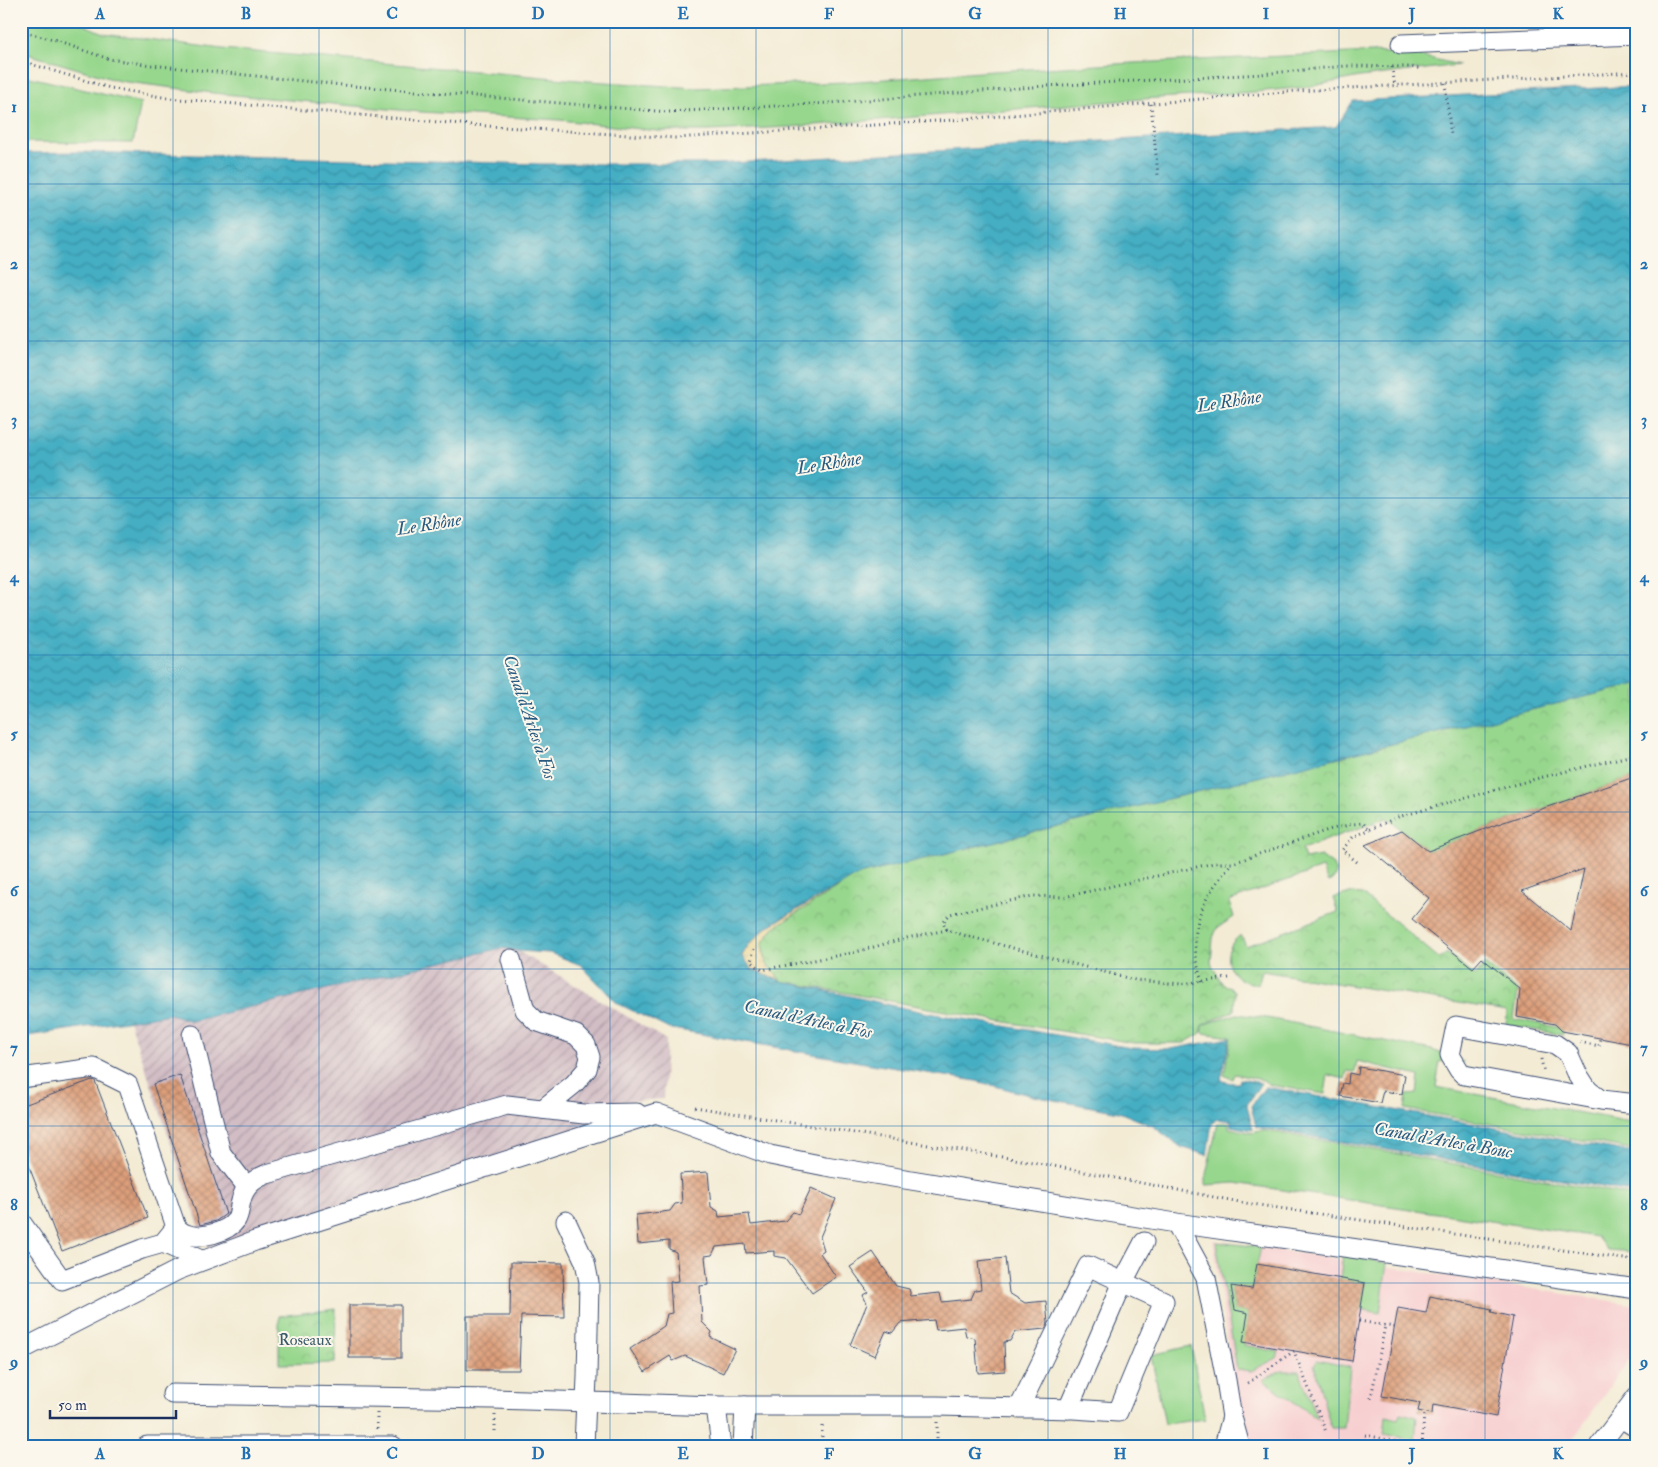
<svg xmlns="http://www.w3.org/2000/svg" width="1658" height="1467" font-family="'IM FELL Double Pica',serif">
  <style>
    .built { fill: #f7cfd0 }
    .industrial { fill: url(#industrial-furrows) }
    .grass { fill: #97d78d; stroke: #598376 }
    .sand { fill: url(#sand-dots); stroke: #84847e }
    .park { fill: url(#park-crowns); stroke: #598376 }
    .water { fill: url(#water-waves); stroke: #306e90 }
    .building { fill: url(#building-cross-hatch); fill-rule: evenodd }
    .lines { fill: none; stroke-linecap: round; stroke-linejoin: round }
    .minor-casing { stroke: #3b4b70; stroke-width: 21 }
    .path { stroke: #3b4b70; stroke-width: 3; stroke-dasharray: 1 4; stroke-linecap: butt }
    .minor { stroke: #fff; stroke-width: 19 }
    .grid { fill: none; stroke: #1f6fb2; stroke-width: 1; stroke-opacity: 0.55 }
    .labels { text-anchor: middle; stroke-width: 4; stroke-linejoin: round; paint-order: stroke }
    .park-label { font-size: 16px; fill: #3a596a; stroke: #fbf7ec }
    .water-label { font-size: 18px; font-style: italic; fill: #295b81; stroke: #fbf7ec }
    .neatline { fill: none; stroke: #1f6fb2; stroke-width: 2 }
    .grid-label { font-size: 16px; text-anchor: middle; font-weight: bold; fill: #1f6fb2 }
  </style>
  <defs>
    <pattern id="industrial-furrows" width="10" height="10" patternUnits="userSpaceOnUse" patternTransform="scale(1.25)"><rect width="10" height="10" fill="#d2bdc5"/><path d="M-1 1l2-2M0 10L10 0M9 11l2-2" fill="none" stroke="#aa9aa3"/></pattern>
    <pattern id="sand-dots" width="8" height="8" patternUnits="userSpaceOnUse" patternTransform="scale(1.25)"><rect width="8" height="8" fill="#eeda9e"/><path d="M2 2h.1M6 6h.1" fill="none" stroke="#ccbb8a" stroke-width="1.8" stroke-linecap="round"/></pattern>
    <pattern id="park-crowns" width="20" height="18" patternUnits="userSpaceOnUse" patternTransform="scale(1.25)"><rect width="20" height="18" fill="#97d78d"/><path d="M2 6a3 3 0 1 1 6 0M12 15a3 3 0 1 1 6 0" fill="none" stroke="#82b97c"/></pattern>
    <pattern id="water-waves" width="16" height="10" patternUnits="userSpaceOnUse" patternTransform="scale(1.25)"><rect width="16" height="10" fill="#44aec3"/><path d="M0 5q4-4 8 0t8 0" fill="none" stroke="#388ea2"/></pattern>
    <pattern id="building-cross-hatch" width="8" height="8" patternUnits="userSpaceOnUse" patternTransform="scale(1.25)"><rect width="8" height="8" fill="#dd9f7a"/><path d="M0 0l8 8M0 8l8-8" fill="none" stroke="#b28267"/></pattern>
  </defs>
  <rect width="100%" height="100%" fill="#fbf7ec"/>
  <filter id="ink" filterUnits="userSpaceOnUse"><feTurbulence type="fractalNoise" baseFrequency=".02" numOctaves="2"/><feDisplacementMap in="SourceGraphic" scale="10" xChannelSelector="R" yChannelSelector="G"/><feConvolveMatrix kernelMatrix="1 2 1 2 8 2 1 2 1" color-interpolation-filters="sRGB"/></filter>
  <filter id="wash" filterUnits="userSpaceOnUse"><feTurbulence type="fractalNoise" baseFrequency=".0096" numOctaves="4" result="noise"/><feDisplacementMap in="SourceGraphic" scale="20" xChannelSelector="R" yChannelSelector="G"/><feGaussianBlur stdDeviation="1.12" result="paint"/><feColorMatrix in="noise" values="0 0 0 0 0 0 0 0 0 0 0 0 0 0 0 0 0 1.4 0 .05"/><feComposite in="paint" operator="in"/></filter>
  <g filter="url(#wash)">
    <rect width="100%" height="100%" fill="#f3ebd4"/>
    <polygon class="built" points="1213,1240 1637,1305 1633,1354 1568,1446 1247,1446 1231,1366"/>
    <polygon class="industrial" points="502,948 518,951 666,1040 663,1099 588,1104 589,1128 206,1247 129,1020 171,1014 191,1021"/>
    <g class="grass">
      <polygon points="21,21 75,21 103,33 222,49 589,81 696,88 846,82 994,71 1133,63 1372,52 1416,55 1459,65 1360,77 1307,87 1254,92 1142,99 790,127 709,131 658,131 560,120 421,112 213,93 119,81 21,52"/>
      <polygon points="1375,21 1601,21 1385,27"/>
      <polygon points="21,75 141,103 133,143 21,142"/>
      <polygon points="1237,1014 1267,1018 1432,1050 1464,1062 1457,1063 1440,1061 1436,1087 1637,1123 1637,1150 1405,1109 1407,1095 1417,1094 1419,1076 1357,1061 1355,1072 1347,1071 1345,1079 1328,1075 1325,1094 1270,1085 1263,1080 1235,1074 1233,1079 1224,1075 1231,1037 1203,1033 1202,1025"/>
      <polygon points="1218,1123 1229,1123 1229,1128 1253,1133 1262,1130 1637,1196 1637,1252 1607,1250 1597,1237 1235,1183 1206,1185 1206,1174"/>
      <polygon points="1216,1242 1261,1247 1252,1289 1231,1286 1235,1310 1248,1313 1244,1345 1279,1352 1277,1358 1251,1371 1237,1369"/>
      <polygon points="1343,1255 1387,1263 1380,1313 1361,1309 1365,1283 1340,1279"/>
      <polygon points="1191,1346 1205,1419 1165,1424 1151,1355"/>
      <polygon points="1317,1360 1350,1367 1344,1428 1331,1428 1314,1365"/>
      <polygon points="1281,1371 1299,1371 1318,1419 1263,1380"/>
      <polygon points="1400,1413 1417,1417 1415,1440 1384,1434 1386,1416 1398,1419"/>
    </g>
    <path class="sand" d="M858,875L773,928L762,944L767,964L781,981C764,975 751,973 742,956L747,947L767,927Z"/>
    <g class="park">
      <polygon points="1637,684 1637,776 1498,824 1428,851 1387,818 1302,849 1305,859 1321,856 1333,865 1336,873 1334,878 1328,883 1322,868 1229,901 1234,917 1217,928 1213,938 1211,963 1221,982 1235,991 1234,1011 1202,1025 1201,1033 1184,1043 1134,1043 1000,1021 781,981 767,964 762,944 773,928 858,875"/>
      <path d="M1350,893L1362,894L1440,959L1447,953L1475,976L1485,964L1518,991L1514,1019L1562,1028L1563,1035L1506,1025L1507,1011L1262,971L1258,984C1252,983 1247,983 1242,980C1223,969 1223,947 1241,935L1246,946L1338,912L1333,898Z"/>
      <polygon points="336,1309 335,1363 279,1364 279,1316"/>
    </g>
    <g class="water">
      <path d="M1637,86V684L858,875L767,927L747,947L742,956L753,970L781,981L923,1012L1132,1048L1171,1049L1230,1038L1221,1079C1225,1083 1233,1083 1239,1083L1240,1079L1261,1083L1247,1105L1253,1130L1231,1126V1121L1217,1119L1212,1123L1207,1155L1181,1147L1153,1126L1119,1112L1033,1096L976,1081L841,1059L667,1028L617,1003L581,965L550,953L518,951L502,948L191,1021L171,1014L21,1037V153L79,152L538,164H716L1336,127L1353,101Z"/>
      <polygon points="1265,1087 1637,1153 1637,1193 1256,1127 1251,1106"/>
    </g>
    <g id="blocks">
      <g class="building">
        <path d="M1637,776V976L1633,996H1637V1020L1632,1044L1562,1031L1555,1024L1517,1017L1520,989L1482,958L1473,968L1412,919L1429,898L1365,845L1402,830L1428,851L1498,824ZM1584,869L1571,931L1522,891Z"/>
        <polygon points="1359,1067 1405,1075 1402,1094 1383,1091 1380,1103 1340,1096 1343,1083 1348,1084 1349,1073 1358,1075"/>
        <polygon points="180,1075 226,1214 216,1221 200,1225 153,1084"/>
        <polygon points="92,1080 95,1081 148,1218 62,1251 21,1146 21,1106"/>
        <polygon points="708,1172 711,1207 718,1211 719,1217 749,1214 751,1225 785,1221 793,1212 799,1214 811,1188 836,1199 820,1237 824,1250 820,1253 836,1277 812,1293 786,1258 774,1256 774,1251 746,1253 745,1244 716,1247 712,1255 705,1256 708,1285 700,1286 702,1322 712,1332 710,1337 735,1349 723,1373 685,1356 673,1361 670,1356 645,1372 630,1349 664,1326 667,1314 672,1313 670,1282 679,1281 676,1252 669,1249 669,1241 638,1244 636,1215 670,1211 675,1204 682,1203 680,1174"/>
        <polygon points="873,1252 896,1286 909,1289 911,1296 940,1293 942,1302 971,1299 975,1290 981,1289 978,1261 1005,1258 1009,1293 1025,1303 1046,1301 1048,1323 1045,1329 1015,1332 1010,1341 1004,1342 1005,1371 978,1373 975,1338 966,1336 964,1327 936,1330 934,1320 900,1323 892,1333 886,1331 875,1356 850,1345 867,1304 863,1295 868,1292 850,1267"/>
        <polygon points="511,1262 563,1263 564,1317 521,1316 519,1370 467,1370 467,1316 510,1316"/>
        <polygon points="1257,1264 1365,1283 1352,1361 1243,1342 1248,1313 1235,1310 1231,1286 1252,1289"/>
        <polygon points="1430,1296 1492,1309 1491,1312 1513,1317 1496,1417 1433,1405 1432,1414 1418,1411 1420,1403 1382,1396 1398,1308 1426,1313"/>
        <rect x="349" y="1305" width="52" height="53"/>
      </g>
    </g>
  </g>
  <g filter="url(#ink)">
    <use href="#blocks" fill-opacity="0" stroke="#3b4b70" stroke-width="1"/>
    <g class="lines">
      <defs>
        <g id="minor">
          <polyline points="1401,44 1637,35"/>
          <polyline points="511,959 525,1010 536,1021 576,1035 586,1045 590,1057 587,1069 574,1084 543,1109"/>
          <polyline points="192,1035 221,1153 247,1187"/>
          <polyline points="21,1078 94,1068 128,1085 176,1227 163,1243 142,1249 62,1280 21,1222"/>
          <polyline points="1601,1100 1588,1090 1577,1073 1568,1053 1555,1044 1456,1026 1450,1055 1459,1070 1464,1075 1601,1100 1637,1104"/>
          <polyline points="566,1221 585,1262 589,1282 587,1377 584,1446"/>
          <polyline points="1176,1223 1206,1278 1226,1380 1232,1417"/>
          <path d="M176,1227C179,1230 182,1233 186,1234C199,1240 228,1232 236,1220C240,1213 239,1208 241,1201C244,1186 254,1179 267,1174L507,1105L584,1114L637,1113"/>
          <polyline points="163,1243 201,1260"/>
          <polyline points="21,1350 178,1270 255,1241 656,1113 770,1155 825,1166 1176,1223 1637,1289"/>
          <polyline points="172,1394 494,1399 716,1406 937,1406 1073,1409 1118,1412 1164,1301 1088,1266 1019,1408"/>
          <polyline points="716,1406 721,1446"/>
          <polyline points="1068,1409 1123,1282 1144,1242"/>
          <polyline points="1621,1418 1637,1428"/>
          <polyline points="147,1446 393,1446"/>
          <polyline points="743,1446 745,1406"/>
          <polyline points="1224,1446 1232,1417 1240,1446"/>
          <polyline points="1599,1446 1637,1396"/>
        </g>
      </defs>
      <use href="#minor" class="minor-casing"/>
      <g class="path">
        <polyline points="21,31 53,40 109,59 151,65 342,85 668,112 830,103 1046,86 1261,74 1346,66 1411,67 1422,69"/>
        <polyline points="21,61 110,88 168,98 472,125 676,138 952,120 1297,91 1637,72"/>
        <polyline points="1392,67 1395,86"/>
        <polyline points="1445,83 1451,136"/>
        <polyline points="1151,104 1158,175"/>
        <polyline points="1357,862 1342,850 1353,837 1398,817 1535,779 1637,754"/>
        <polyline points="754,949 751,961 762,970 856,952 906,938 947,930"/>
        <polyline points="1229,978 1181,984 1135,980 967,936 947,930 943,922 950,914 1033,896 1064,897 1214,863 1233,863 1328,830 1353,824 1363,823 1369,830"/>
        <path d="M1202,982C1186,932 1199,902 1232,863"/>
        <polyline points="1580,1042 1599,1046 1600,1038"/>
        <polyline points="1541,1059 1544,1073"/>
        <polyline points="695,1107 1033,1162 1245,1203 1637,1261"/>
        <polyline points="1359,1321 1394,1327"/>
        <polyline points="1248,1383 1294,1351 1326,1432"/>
        <polyline points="1371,1398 1385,1326"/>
        <polyline points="377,1413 377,1429"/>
        <polyline points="495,1415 495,1434"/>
        <polyline points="937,1422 937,1440"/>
        <polyline points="1365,1435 1417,1446"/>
        <polyline points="822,1437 822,1422"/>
        <polyline points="1422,1446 1424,1412"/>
      </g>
      <use href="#minor" class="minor"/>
    </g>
  </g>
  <path class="grid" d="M173,21V1446M319,21V1446M465,21V1446M610,21V1446M756,21V1446M902,21V1446M1048,21V1446M1193,21V1446M1339,21V1446M1485,21V1446M21,184H1637M21,341H1637M21,498H1637M21,655H1637M21,812H1637M21,969H1637M21,1126H1637M21,1283H1637"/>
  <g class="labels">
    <g class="park-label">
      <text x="305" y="1345">Roseaux</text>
    </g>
    <g class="water-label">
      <text transform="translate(1229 401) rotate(-9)" y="6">Le Rhône</text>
      <text transform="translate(829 463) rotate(-9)" y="6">Le Rhône</text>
      <text transform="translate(429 524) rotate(-9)" y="6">Le Rhône</text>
      <text transform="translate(530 717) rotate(71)" y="6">Canal d'Arles à Fos</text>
      <text transform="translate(808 1019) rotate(12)" y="6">Canal d'Arles à Fos</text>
      <text transform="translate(1443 1140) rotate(10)" y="6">Canal d'Arles à Bouc</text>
    </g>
  </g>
  <rect width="1658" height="1467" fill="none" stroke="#fbf7ec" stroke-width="55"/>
  <path d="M50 1410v8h126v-8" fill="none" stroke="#1b2f5e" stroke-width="2.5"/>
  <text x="58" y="1410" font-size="15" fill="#1b2f5e" stroke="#fbf7ec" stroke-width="4" paint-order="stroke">50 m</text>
  <rect x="28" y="28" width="1602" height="1412" class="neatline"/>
  <g class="grid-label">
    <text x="100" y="19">A</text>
    <text x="246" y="19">B</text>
    <text x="392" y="19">C</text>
    <text x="538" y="19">D</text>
    <text x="683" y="19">E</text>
    <text x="829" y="19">F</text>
    <text x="975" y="19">G</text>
    <text x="1120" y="19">H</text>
    <text x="1266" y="19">I</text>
    <text x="1412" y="19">J</text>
    <text x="1558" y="19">K</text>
    <text x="14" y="112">1</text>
    <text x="1644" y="112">1</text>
    <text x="14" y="269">2</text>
    <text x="1644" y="269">2</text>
    <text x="14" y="425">3</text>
    <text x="1644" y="425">3</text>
    <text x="14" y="582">4</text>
    <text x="1644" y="582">4</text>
    <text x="14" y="739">5</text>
    <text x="1644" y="739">5</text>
    <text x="14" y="896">6</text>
    <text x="1644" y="896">6</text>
    <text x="14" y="1053">7</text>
    <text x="1644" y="1053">7</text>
    <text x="14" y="1210">8</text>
    <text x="1644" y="1210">8</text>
    <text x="14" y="1367">9</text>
    <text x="1644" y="1367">9</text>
    <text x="100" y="1459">A</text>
    <text x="246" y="1459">B</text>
    <text x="392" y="1459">C</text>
    <text x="538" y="1459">D</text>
    <text x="683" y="1459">E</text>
    <text x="829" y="1459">F</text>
    <text x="975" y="1459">G</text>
    <text x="1120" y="1459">H</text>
    <text x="1266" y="1459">I</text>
    <text x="1412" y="1459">J</text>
    <text x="1558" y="1459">K</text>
  </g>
</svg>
